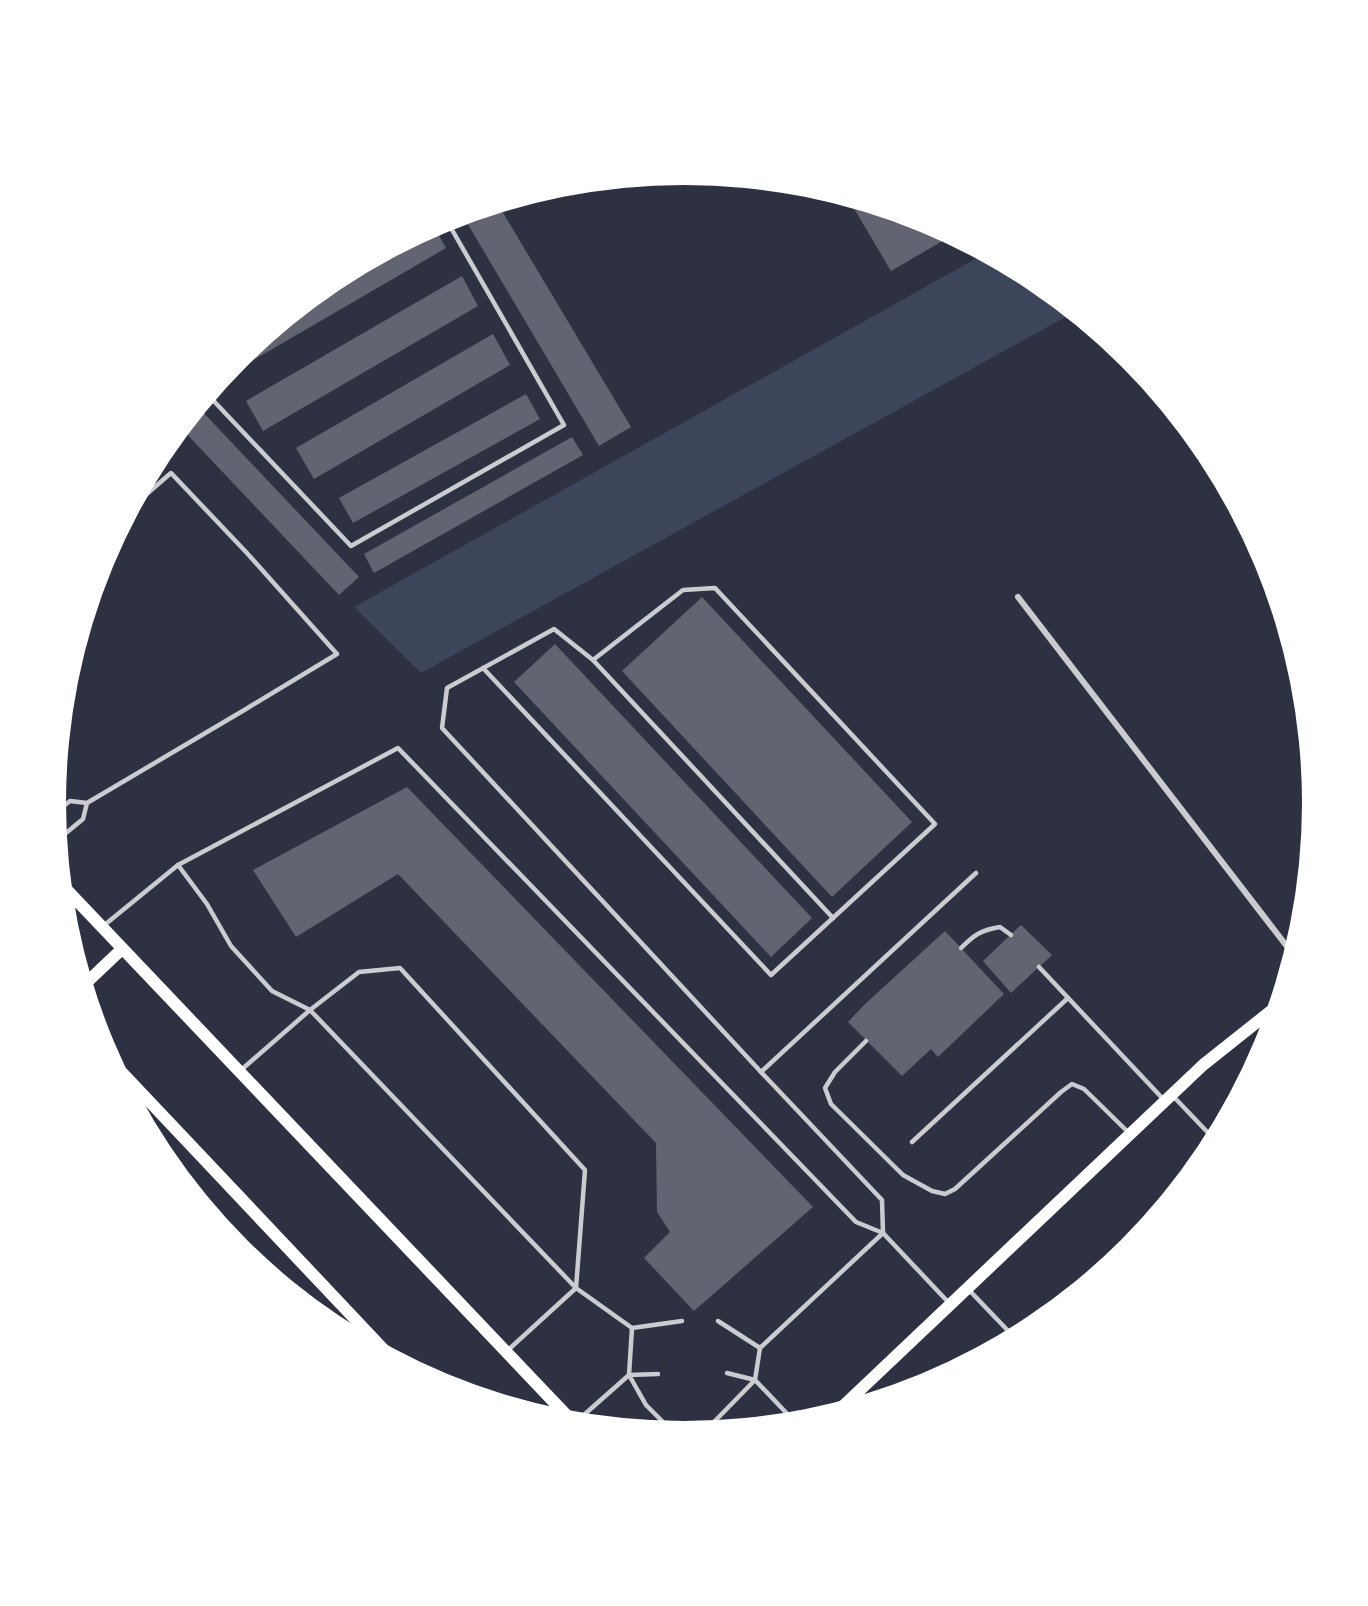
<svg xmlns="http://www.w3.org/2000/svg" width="1368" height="1606" font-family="'Open Sans',sans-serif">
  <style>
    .green { fill: #3c4559 }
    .building { fill: #626471 }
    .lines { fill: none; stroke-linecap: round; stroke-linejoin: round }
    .service { stroke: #caccd0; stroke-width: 4.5 }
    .minor { stroke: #caccd0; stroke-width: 6 }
    .secondary { stroke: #fff; stroke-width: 12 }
  </style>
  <rect width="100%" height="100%" fill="#2d3142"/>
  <polygon class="green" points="984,254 1033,281 1073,313 421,673 354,607"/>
  <g class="building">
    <polygon points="849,200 925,222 951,236 891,271"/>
    <polygon points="499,206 631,427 599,446 463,216"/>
    <polygon points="434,227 446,248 226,376 240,358 335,280"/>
    <polygon points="462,276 478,306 263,431 246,401"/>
    <polygon points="493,334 510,365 314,479 296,448"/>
    <polygon points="526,394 540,419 353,523 339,498"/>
    <polygon points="199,408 359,577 339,595 182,429"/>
    <polygon points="572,437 583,455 374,573 364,554"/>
    <polygon points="702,597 912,822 832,897 622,671"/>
    <polygon points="555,644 812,918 771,957 514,682"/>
    <polygon points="407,787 813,1207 694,1311 644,1258 670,1232 657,1212 656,1143 398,874 296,937 253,870"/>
    <polygon points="1021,925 1052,955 1011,993 983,961"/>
    <polygon points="945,931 1004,994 938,1057 931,1049 902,1076 848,1022 865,1004"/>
  </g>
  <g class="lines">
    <g class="service">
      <polyline points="209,396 351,546 564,425 447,221"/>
      <polyline points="593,660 833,918"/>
      <polyline points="483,668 771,975 935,824 715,588 683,590 593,660 554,629 447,688 442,728 761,1072"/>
      <polyline points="56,812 70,801 87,803 246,709 337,654 246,552 171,473 134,505"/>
      <polyline points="58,833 66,833 83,819 87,803"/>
      <polyline points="178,865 398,748 856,1222 883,1233 882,1200 761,1072 976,873"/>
      <polyline points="102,927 178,865 207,904 231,946 272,991 310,1010 576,1288 632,1328 629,1375 577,1421"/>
      <path d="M961,948C974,935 981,930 1000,927L1011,935"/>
      <polyline points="1039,967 1165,1101"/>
      <polyline points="866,1041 835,1072 825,1088 831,1104 903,1175 932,1191 945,1194 955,1189 1061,1092 1072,1084 1084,1089 1128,1132"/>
      <polyline points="241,1070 310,1010 359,972 400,968 585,1170 576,1288 508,1350"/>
      <polyline points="1172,1095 1214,1139"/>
      <polyline points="912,1142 1068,998"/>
      <polyline points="969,1290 1013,1336"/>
      <polyline points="718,1321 760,1348"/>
      <polyline points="632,1328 682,1321"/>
      <polyline points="727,1373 755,1380"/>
      <polyline points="658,1374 629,1375 646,1405 669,1428 710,1426 755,1380"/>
      <polyline points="794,1421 755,1380 760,1348 883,1233 949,1303"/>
    </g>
    <polyline class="minor" points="1018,597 1292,953"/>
    <g class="secondary">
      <polyline points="64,887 571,1420"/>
      <polyline points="85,984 122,949"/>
      <polyline points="114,1064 387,1353"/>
      <polyline points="840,1409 1203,1065 1276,1007"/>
    </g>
  </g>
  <path d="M0 0H1368V1606H0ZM66 803a618 618 0 1 1 1236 0a618 618 0 1 1-1236 0Z" fill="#fff" fill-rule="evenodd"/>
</svg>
